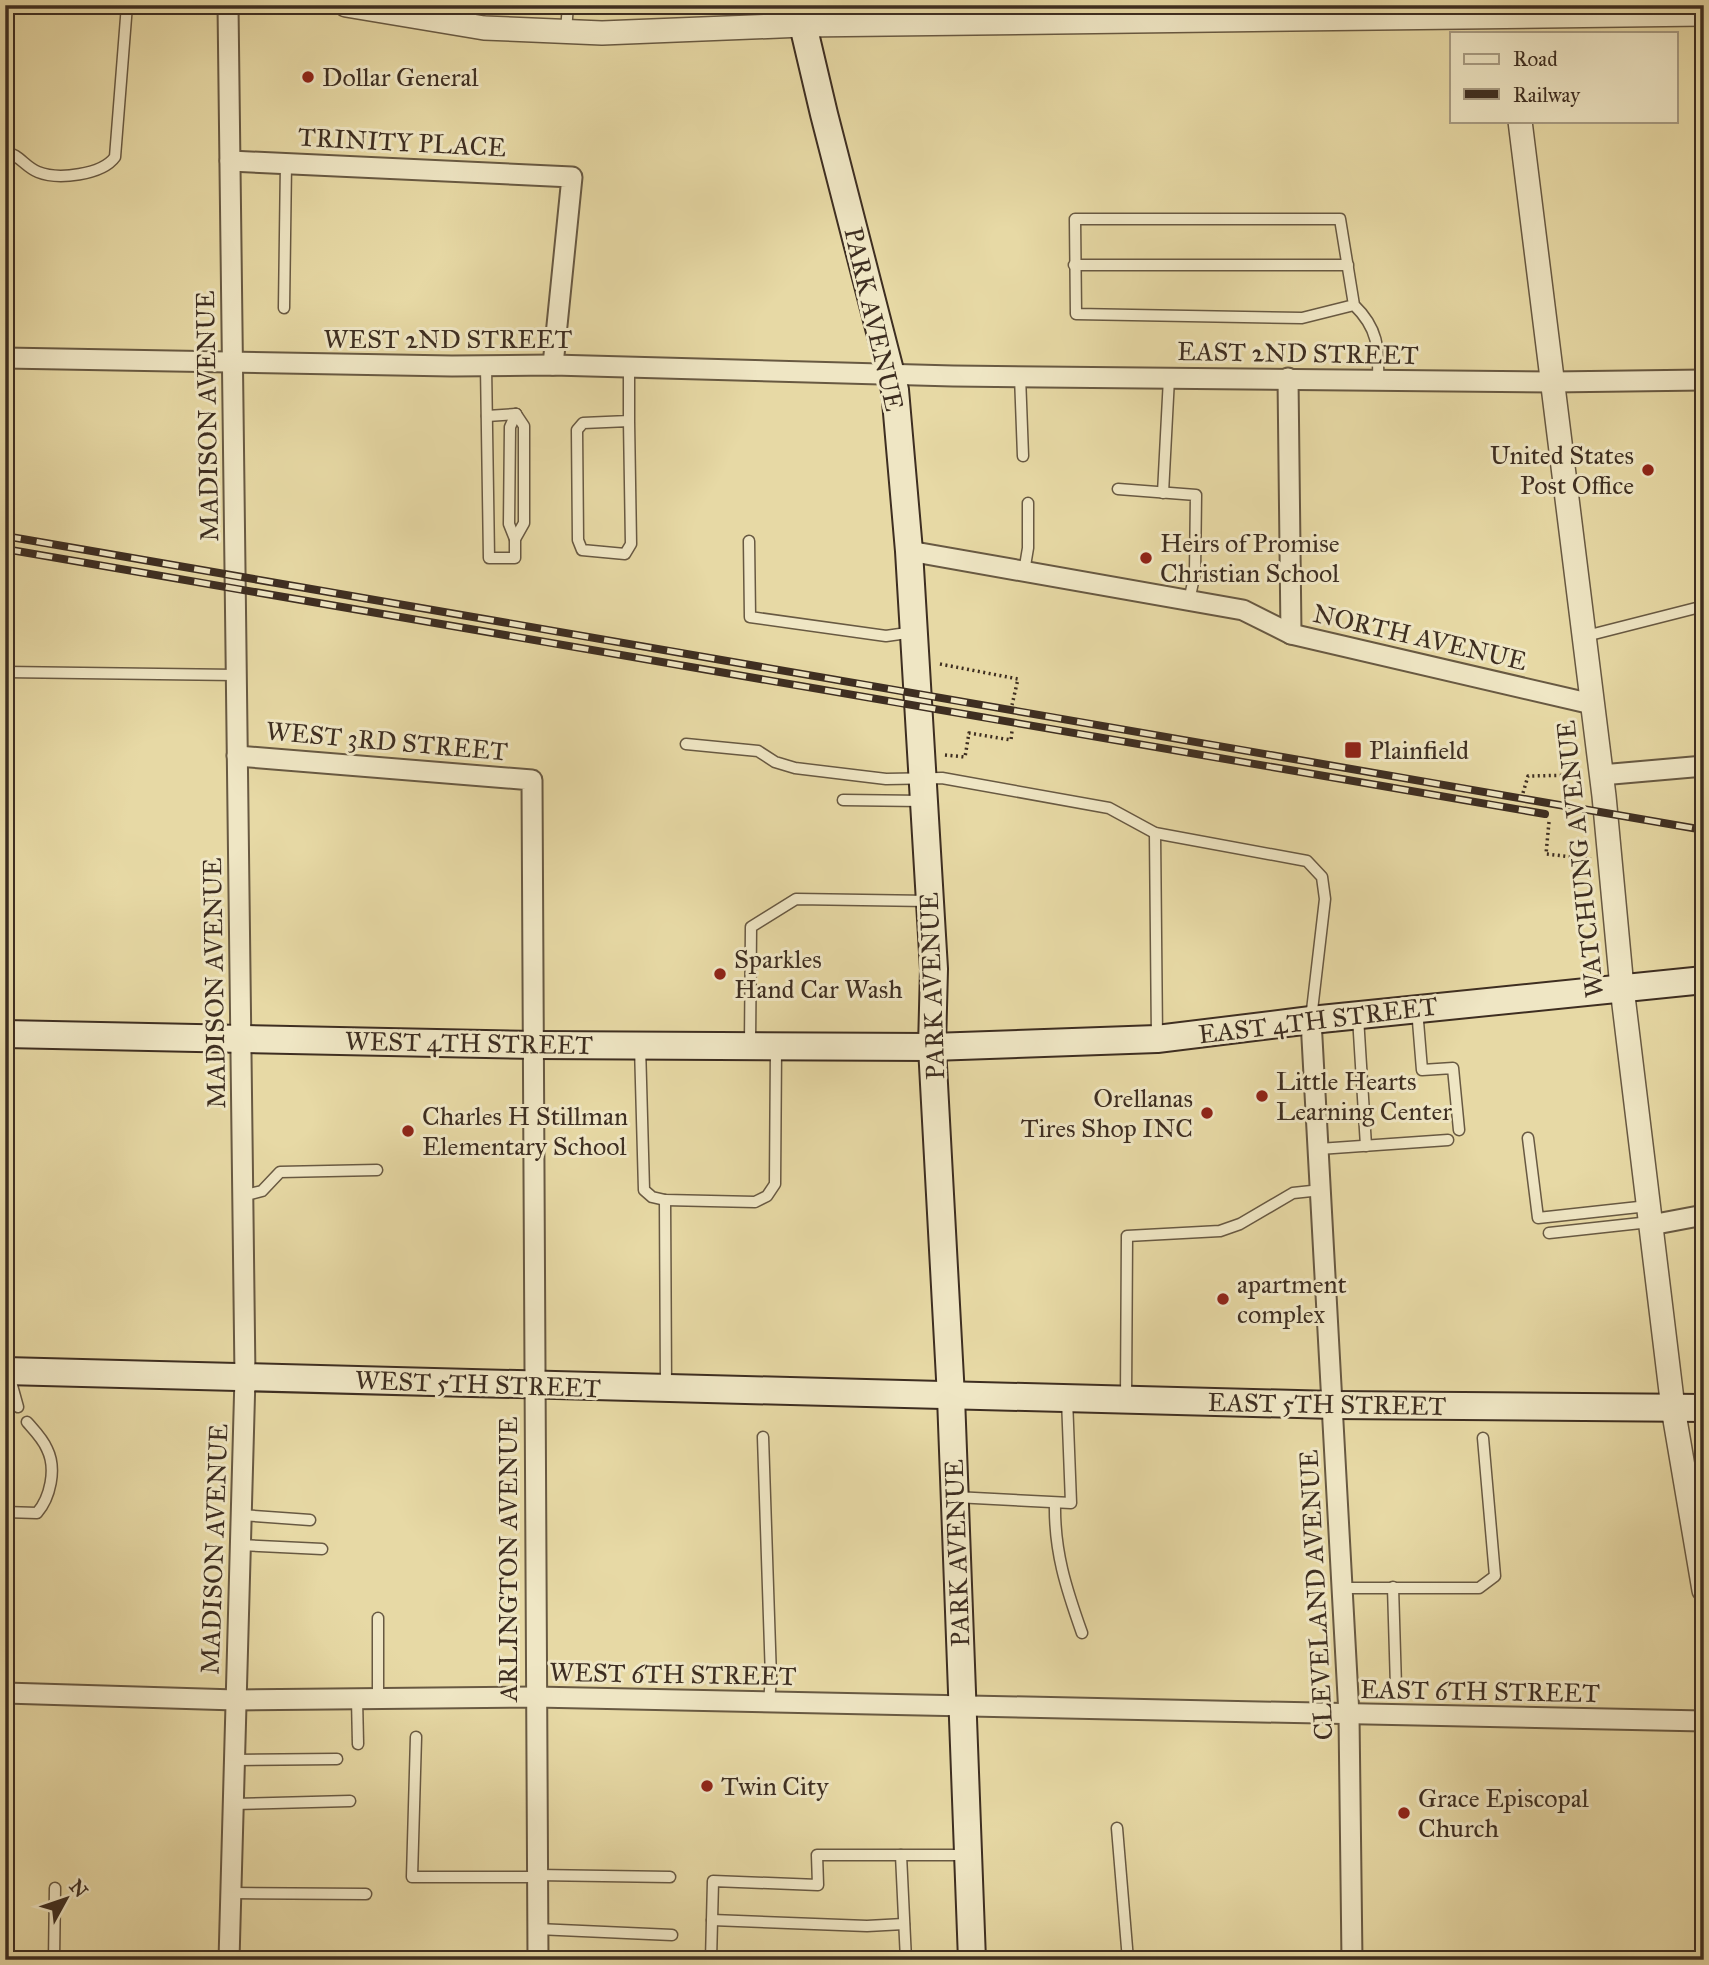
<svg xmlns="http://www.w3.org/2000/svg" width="1709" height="1965" font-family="'IM FELL Great Primer',serif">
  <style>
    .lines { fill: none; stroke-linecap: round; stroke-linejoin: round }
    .service-casing { stroke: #685942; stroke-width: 13 }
    .minor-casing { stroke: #685942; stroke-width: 23 }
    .tertiary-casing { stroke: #685942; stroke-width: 26 }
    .secondary-casing { stroke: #3e2e21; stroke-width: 30 }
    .path { stroke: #3e2e21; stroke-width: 3.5; stroke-dasharray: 2 3.5; stroke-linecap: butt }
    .service { stroke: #efe6c4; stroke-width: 10 }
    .minor { stroke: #efe6c4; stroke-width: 19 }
    .tertiary { stroke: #efe6c4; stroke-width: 23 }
    .secondary { stroke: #efe6c4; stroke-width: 26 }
    .rail-casing { stroke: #3e2e21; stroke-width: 8 }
    .rail { stroke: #efe6c4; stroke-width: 5; stroke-dasharray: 16; stroke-linecap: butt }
    .poi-dot { fill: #8f2418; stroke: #efe6c4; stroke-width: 2.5 }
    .labels { text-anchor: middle; stroke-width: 6; stroke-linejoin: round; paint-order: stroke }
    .poi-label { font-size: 26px; fill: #3e2e21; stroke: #efe6c4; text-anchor: start }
    .street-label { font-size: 26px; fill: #3e2e21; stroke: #efe6c4 }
  </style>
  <rect width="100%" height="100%" fill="#e7d9a5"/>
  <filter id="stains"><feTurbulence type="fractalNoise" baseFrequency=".00286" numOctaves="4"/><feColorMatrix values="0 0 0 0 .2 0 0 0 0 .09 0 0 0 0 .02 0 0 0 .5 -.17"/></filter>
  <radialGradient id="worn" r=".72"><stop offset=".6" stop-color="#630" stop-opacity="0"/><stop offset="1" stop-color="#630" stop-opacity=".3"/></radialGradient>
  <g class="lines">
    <defs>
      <g id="service">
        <polyline points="566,31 568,5"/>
        <path d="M5,152C19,154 25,167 38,172C58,180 102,175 115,157L127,5"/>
        <polyline points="1074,265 1348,265"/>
        <path d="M1354,305L1340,219H1075L1076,314L1302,318L1354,305C1378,328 1379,348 1378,380"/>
        <polyline points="284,308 286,163"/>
        <polyline points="486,366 489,558 515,558 515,539 524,523 524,426 516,414"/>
        <polyline points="629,367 629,421 583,423 577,430 578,540 582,550 625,554 631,544 629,421"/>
        <polyline points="1020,376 1023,456"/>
        <polyline points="487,416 516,414"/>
        <polyline points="1118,489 1196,495 1195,573 1189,601"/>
        <polyline points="1163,493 1169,378"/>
        <polyline points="515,539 509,524 510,427 516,414"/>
        <polyline points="749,541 750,617 886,636 914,632"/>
        <polyline points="1024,572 1028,548 1028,503"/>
        <polyline points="1586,636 1704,606"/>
        <polyline points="5,672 236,675"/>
        <polyline points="686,744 758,751 775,762 795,768 886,779 942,778 1109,808 1155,833 1307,861 1322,877 1325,899 1311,1019"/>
        <polyline points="843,800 923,801"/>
        <polyline points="1155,833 1157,1039"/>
        <polyline points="1417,1009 1422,1070 1453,1068 1459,1130"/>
        <polyline points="1358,1017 1366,1146"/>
        <polyline points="750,1044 751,927 796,899 929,901"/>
        <polyline points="640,1046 644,1190 652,1197 665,1200 755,1202 767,1196 775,1184 776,1048"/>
        <polyline points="1528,1138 1538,1218 1648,1206"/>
        <polyline points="1319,1149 1448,1140"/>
        <polyline points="242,1196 262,1191 280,1172 377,1170"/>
        <polyline points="665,1200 666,1386"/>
        <polyline points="1549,1233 1650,1222"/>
        <polyline points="8,1371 18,1407"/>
        <polyline points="1126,1399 1127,1236 1220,1231 1240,1224 1293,1193 1321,1190"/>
        <polyline points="763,1437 771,1678 769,1702"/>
        <polyline points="955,1497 1071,1503 1067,1399"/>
        <path d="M1055,1503C1054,1551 1066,1588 1082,1633"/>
        <path d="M5,1512L37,1513C50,1498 57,1469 47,1449C43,1439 34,1430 27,1422"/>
        <polyline points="241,1515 310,1520"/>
        <polyline points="240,1545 322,1549"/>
        <polyline points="1393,1587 1396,1687"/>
        <polyline points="1343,1588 1479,1588 1495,1576 1483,1438"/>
        <polyline points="357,1699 358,1744"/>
        <polyline points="378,1699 378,1618"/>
        <polyline points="416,1737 412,1877 537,1877"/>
        <polyline points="235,1760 337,1759"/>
        <polyline points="233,1804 350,1801"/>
        <polyline points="1117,1828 1128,1960"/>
        <polyline points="901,1855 906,1960"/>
        <polyline points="537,1875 670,1877"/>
        <polyline points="231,1893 366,1894"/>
        <polyline points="712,1920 867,1926 904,1924"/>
        <polyline points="537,1929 672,1935"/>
        <polyline points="54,1960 55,1888"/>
        <polyline points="711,1960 713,1881 818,1885 817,1855 968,1855"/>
      </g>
      <g id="minor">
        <polyline points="228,5 245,1377 229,1960"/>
        <polyline points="230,161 572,177 553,365"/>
        <polyline points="5,358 452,366 553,365 953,376 1552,382 1704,380"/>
        <polyline points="1288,378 1291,634"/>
        <polyline points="909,551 1243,610 1291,634 1592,704"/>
        <polyline points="237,756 532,780 538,1960"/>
        <polyline points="1601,775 1704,766"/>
        <polyline points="1311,1020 1349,1715 1352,1960"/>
        <polyline points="1651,1225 1704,1215"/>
        <polyline points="5,1693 236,1700 535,1697 1704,1721"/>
      </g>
      <g id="tertiary">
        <polyline points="346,5 484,28 602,33 803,25 1704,14"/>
        <polyline points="1520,121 1604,796 1622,988 1673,1408 1704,1590"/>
      </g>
      <g id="secondary">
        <polyline points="803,5 803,25 824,114 895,390 909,551 934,969 932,1047 951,1397 972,1960"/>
        <polyline points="5,1034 536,1045 932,1047 1157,1039 1311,1020 1704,980"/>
        <polyline points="5,1371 1334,1405 1704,1408"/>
      </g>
    </defs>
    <use href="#service" class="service-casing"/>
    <use href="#minor" class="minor-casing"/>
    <use href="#tertiary" class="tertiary-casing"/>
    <use href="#secondary" class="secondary-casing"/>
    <g class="path">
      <polyline points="940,664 1018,679 1012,705"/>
      <polyline points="945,755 965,757 969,733 1011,740 1012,731"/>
      <polyline points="1523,793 1528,776 1581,775"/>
      <polyline points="1549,822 1546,854 1591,859"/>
    </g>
    <use href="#service" class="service"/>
    <use href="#minor" class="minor"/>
    <use href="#tertiary" class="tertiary"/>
    <use href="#secondary" class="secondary"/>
    <defs>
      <g id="rail">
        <polyline points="5,536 1704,830"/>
        <polyline points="5,549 1545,814"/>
      </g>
    </defs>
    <use href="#rail" class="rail-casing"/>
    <use href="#rail" class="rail"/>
  </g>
  <g class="poi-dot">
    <circle cx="308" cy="77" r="7"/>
    <circle cx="1648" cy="470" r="7"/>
    <circle cx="1146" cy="558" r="7"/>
    <rect x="1344" y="741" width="18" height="18" rx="3.5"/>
    <circle cx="720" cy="974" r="7"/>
    <circle cx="1262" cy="1096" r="7"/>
    <circle cx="1207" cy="1113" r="7"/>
    <circle cx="408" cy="1131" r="7"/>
    <circle cx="1223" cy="1299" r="7"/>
    <circle cx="707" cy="1786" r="7"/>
    <circle cx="1404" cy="1813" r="7"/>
  </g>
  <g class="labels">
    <g class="poi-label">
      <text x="322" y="86">Dollar General</text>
      <text x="1634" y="464" text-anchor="end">United States<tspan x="1634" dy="30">Post Office</tspan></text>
      <text x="1160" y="552">Heirs of Promise<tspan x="1160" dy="30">Christian School</tspan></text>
      <text x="1369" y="759">Plainfield</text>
      <text x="734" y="968">Sparkles<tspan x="734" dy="30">Hand Car Wash</tspan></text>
      <text x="1276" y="1090">Little Hearts<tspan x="1276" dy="30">Learning Center</tspan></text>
      <text x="1193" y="1107" text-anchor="end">Orellanas<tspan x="1193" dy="30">Tires Shop INC</tspan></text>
      <text x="422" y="1125">Charles H Stillman<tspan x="422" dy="30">Elementary School</tspan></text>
      <text x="1237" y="1293">apartment<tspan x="1237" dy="30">complex</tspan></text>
      <text x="721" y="1795">Twin City</text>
      <text x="1418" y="1807">Grace Episcopal<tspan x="1418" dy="30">Church</tspan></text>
    </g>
    <g class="street-label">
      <text transform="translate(402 142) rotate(3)" y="9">TRINITY PLACE</text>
      <text transform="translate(874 319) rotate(77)" y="9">PARK AVENUE</text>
      <text x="448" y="348">WEST 2ND STREET</text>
      <text transform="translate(1298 353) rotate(1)" y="9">EAST 2ND STREET</text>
      <text transform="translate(207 416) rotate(-91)" y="9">MADISON AVENUE</text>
      <text transform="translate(1420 637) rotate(13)" y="9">NORTH AVENUE</text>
      <text transform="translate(387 741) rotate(5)" y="9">WEST 3RD STREET</text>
      <text transform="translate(1580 859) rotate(-96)" y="9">WATCHUNG AVENUE</text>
      <text transform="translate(214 983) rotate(-91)" y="9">MADISON AVENUE</text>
      <text transform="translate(932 986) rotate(-92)" y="9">PARK AVENUE</text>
      <text transform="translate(1318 1020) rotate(-7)" y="9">EAST 4TH STREET</text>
      <text transform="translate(469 1043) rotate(1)" y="9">WEST 4TH STREET</text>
      <text transform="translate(478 1384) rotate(2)" y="9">WEST 5TH STREET</text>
      <text transform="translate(1327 1404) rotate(1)" y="9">EAST 5TH STREET</text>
      <text transform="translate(214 1549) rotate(-88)" y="9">MADISON AVENUE</text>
      <text transform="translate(957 1553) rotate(-92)" y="9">PARK AVENUE</text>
      <text transform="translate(508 1559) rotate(-90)" y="9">ARLINGTON AVENUE</text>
      <text transform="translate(1316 1595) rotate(-93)" y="9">CLEVELAND AVENUE</text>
      <text transform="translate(673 1674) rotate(1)" y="9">WEST 6TH STREET</text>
      <text transform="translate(1480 1691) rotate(1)" y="9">EAST 6TH STREET</text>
    </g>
  </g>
  <rect width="1709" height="1965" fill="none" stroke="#e7d9a5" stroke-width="28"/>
  <rect x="7" y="7" width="1695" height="1951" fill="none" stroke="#3e2e21" stroke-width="3.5"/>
  <rect x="14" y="14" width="1681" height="1937" fill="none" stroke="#3e2e21" stroke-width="2"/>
  <rect x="1450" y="32" width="228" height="91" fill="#efe6c4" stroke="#a89c83" stroke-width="2"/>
  <rect x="1464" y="54" width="35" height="10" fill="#efe6c4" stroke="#a89c83" stroke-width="2"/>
  <text x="1513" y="66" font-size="21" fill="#3e2e21">Road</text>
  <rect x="1464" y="89" width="35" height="10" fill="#3e2e21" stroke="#a89c83" stroke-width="2"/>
  <text x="1513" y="102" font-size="21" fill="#3e2e21">Railway</text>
  <g transform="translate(66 1899) rotate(50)" stroke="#efe6c4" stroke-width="5" paint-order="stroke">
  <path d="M0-5L12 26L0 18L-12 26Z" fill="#3e2e21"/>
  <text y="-10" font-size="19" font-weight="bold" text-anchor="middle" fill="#3e2e21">N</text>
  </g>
  <rect width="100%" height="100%" filter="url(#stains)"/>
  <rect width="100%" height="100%" fill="url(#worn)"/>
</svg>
